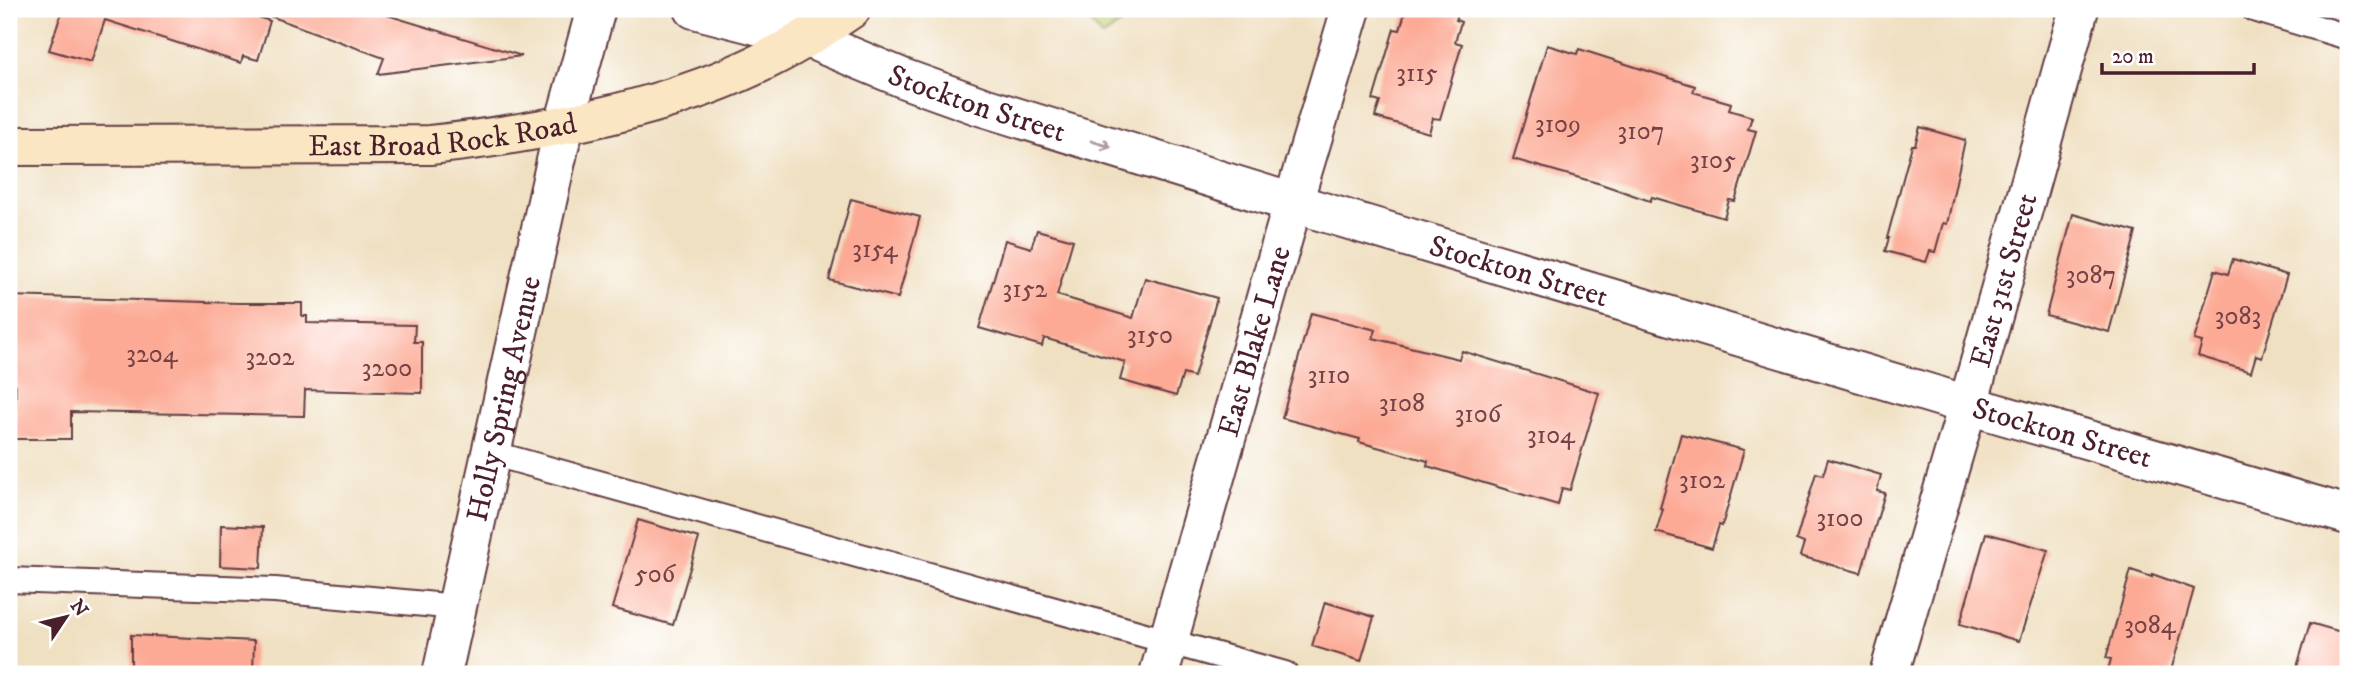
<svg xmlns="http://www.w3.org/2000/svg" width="2357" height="683" font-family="'IM FELL DW Pica',serif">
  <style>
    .green { fill: #c0d174; stroke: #857850; stroke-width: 2 }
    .building { fill: #fcaa95 }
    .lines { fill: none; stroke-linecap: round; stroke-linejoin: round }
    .service-casing { stroke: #633c42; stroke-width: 28 }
    .minor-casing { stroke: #633c42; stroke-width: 42 }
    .tertiary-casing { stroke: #633c42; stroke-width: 42 }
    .secondary-casing { stroke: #633c42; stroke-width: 42 }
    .service { stroke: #fff; stroke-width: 24 }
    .minor { stroke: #fff; stroke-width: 38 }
    .tertiary { stroke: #fff; stroke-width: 38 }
    .secondary { stroke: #fbe6c4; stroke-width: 38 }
    .oneway { stroke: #ae9aa0 }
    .labels { text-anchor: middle; stroke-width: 7; stroke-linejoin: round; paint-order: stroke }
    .number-label { font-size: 26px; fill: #764246 }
    .street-label { font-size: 30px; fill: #4a1f2b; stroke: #fff }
  </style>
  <rect width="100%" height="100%" fill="#fff"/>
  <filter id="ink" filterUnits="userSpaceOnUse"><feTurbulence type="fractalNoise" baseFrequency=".0143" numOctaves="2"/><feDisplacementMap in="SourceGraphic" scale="14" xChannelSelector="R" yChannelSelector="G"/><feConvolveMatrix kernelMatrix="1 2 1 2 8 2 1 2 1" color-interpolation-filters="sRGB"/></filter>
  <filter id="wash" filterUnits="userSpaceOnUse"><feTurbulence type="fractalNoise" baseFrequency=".00686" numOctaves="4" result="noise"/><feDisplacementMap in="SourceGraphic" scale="28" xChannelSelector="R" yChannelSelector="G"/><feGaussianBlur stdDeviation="1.57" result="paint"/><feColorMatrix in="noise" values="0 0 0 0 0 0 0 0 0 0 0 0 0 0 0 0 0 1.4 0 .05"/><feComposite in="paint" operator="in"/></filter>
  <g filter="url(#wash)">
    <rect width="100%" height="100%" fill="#f0e0c2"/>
    <polygon class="green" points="1081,9 1140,9 1102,37"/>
    <g id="blocks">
      <g class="building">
        <polygon points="63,9 232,9 270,21 258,60 243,56 241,63 105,20 91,62 49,50"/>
        <polygon points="263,9 367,9 522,56 378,74 384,58 262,13"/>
        <polygon points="1406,9 1460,9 1456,20 1461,22 1455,42 1462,44 1440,119 1433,118 1429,133 1375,117 1380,102 1373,100 1394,29 1400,30"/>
        <polygon points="1547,45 1577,54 1579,49 1695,86 1693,92 1731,103 1729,110 1752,117 1748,129 1756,131 1735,201 1729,200 1724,218 1652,197 1650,201 1601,184 1513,159"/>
        <polygon points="1920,127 1965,140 1947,224 1943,223 1935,252 1930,251 1926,262 1885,251 1889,238 1887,238 1912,145 1915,145"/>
        <polygon points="851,199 920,217 898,298 829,280"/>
        <polygon points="2073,214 2136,232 2109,332 2046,315"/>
        <polygon points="1037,230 1073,240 1057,295 1133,318 1145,278 1217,298 1194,377 1183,374 1176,396 1120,380 1125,362 1044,338 1042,346 979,328 1005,240 1031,248"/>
        <polygon points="2233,259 2287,275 2262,357 2256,355 2251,372 2198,356 2202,342 2194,340 2215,270 2228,274"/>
        <polygon points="9,296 238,303 302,303 302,316 307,316 307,323 415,325 414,342 422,342 422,393 305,390 304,416 71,412 71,439 15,439 16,385 9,385"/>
        <polygon points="1311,313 1376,330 1373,338 1459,359 1462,351 1599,393 1570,490 1562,488 1558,505 1427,466 1428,461 1359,442 1360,439 1282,418"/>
        <polygon points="1681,434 1744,450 1722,526 1719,525 1712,548 1656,532 1663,509 1660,508"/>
        <polygon points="1828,459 1881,475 1877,491 1885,493 1861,573 1800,556 1804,543 1796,540 1816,473 1823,475"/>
        <polygon points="638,520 699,538 673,625 612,608"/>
        <polygon points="221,525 263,527 261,568 220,566"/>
        <polygon points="1986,533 2048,550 2019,641 1960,624"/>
        <polygon points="2131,570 2152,577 2152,574 2194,589 2170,674 2107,674 2111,659 2106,658"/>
        <polygon points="1325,602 1374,617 1361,661 1312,646"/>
        <polygon points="2310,623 2348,634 2348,674 2295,674"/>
        <polygon points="131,635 254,641 253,674 131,674"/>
      </g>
    </g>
  </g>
  <g filter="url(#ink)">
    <use href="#blocks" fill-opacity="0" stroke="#633c42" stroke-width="2"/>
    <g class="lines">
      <defs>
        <g id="service">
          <polyline points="2254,9 2348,37"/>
          <polyline points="491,453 1285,674"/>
          <polyline points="9,580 275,590 457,607"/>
        </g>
        <g id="minor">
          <path id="s1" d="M694,9L807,38L905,79L980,106L1293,203L1968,405L2348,515"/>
          <polyline points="564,125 596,9"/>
          <path id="s2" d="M1159,674L1293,203L1351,9"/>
          <path id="s3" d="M1889,674L1968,405L2079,9"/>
        </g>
        <g id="tertiary">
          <path id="s4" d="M442,674L564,125"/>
        </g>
        <g id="secondary">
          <path id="s5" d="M9,146L430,145C540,133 675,108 774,56C801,42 826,26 851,9"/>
        </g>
      </defs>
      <use href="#service" class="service-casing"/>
      <use href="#minor" class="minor-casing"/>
      <use href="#tertiary" class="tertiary-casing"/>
      <use href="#secondary" class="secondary-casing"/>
      <use href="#service" class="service"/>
      <use href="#minor" class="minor"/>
      <use href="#tertiary" class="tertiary"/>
      <use href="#secondary" class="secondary"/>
    </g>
    <defs><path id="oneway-shaft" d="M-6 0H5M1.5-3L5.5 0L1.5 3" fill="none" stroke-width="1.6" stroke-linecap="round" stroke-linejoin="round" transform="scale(1.75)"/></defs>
    <use class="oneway" href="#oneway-shaft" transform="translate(1101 144) rotate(17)"/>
  </g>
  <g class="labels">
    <g class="number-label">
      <text x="1417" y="81">3115</text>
      <text x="1558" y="132">3109</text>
      <text x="1641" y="139">3107</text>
      <text x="1713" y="168">3105</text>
      <text x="875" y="257">3154</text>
      <text x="2091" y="283">3087</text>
      <text x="1025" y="297">3152</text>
      <text x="2238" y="324">3083</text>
      <text x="1150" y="343">3150</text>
      <text x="152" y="362">3204</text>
      <text x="270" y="365">3202</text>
      <text x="387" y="376">3200</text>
      <text x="1329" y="383">3110</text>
      <text x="1402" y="411">3108</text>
      <text x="1478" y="422">3106</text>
      <text x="1551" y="443">3104</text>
      <text x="1702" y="488">3102</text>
      <text x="1840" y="526">3100</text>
      <text x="655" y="582">506</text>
      <text x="2150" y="633">3084</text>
    </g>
    <g class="street-label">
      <text dy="10" stroke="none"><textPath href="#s1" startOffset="299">Stockton Street</textPath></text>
      <text dy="10" stroke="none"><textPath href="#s5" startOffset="434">East Broad Rock Road</textPath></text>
      <text dy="10" stroke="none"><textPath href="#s1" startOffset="866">Stockton Street</textPath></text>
      <text dy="10" stroke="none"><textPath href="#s3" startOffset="410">East 31st Street</textPath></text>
      <text dy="10" stroke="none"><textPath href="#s2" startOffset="346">East Blake Lane</textPath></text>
      <text dy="10" stroke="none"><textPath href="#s4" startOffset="282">Holly Spring Avenue</textPath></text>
      <text dy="10" stroke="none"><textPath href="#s1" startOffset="1433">Stockton Street</textPath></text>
    </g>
  </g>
  <rect width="2357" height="683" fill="none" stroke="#fff" stroke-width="35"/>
  <g transform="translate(66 617) rotate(55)" stroke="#ffffff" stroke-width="5" paint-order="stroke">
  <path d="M0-5L12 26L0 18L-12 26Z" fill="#4a1f2b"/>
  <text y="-10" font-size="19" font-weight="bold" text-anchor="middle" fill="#4a1f2b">N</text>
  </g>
  <path d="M2102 63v10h152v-10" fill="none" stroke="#4a1f2b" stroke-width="3.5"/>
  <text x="2112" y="63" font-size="21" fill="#4a1f2b" stroke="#ffffff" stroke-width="5" paint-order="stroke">20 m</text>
</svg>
